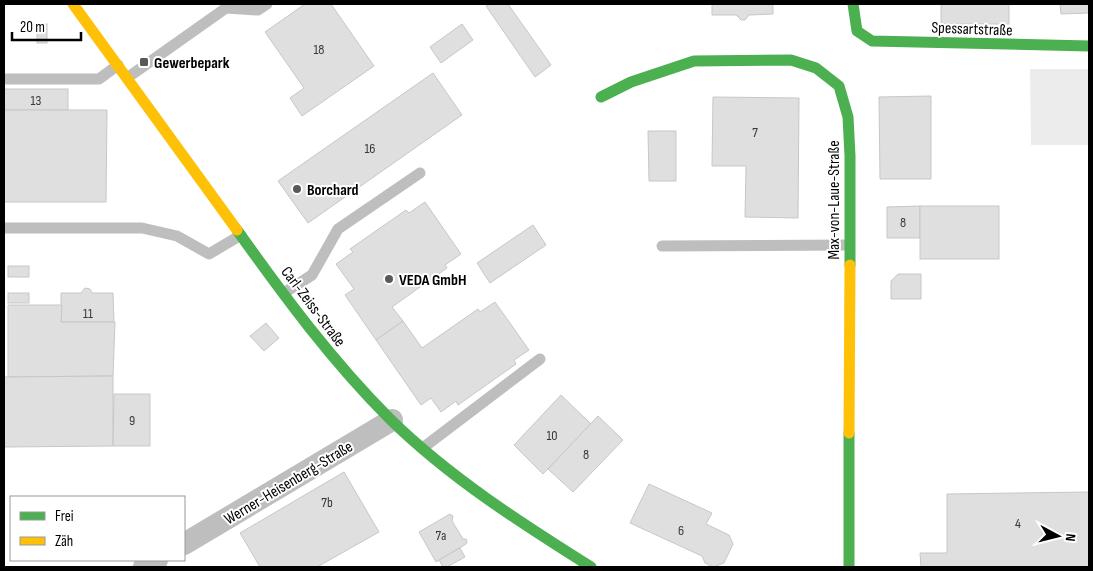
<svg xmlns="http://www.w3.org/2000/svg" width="1093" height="571" font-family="'Sofia Sans Condensed',sans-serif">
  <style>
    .green { fill: #ececec }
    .building { fill: #dfdfdf; stroke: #c7c7c7 }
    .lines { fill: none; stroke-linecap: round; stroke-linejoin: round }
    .lane { stroke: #bebebe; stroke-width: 11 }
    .street { stroke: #bebebe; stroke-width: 22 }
    .fast { stroke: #4caf50; stroke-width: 11 }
    .slow { stroke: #ffc107; stroke-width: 11 }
    .poi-dot { fill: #595959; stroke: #fff; stroke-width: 2 }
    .labels { text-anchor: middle; stroke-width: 4; stroke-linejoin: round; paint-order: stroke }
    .number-label { font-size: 14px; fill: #383838 }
    .street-label { font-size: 16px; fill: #000; stroke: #fff }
    .poi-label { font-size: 16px; font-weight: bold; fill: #000; stroke: #fff; text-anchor: start }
  </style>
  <rect width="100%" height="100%" fill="#fff"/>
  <polygon class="green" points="1030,69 1089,69 1089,145 1031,145"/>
  <g class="building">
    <polygon points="305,4 331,4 374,66 302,116 290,98 304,88 265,32"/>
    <polygon points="490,4 508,4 551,65 535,77 486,6"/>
    <polygon points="712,4 773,4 773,14 749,15 745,20 741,20 736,15 712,15"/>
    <rect x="941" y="4" width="68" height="20"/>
    <polygon points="1060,4 1089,4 1089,13 1061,14"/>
    <rect x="37" y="24" width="10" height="19"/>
    <polygon points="462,24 473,40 441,63 430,47"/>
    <polygon points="433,73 462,115 308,223 278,181"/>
    <rect x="4" y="89" width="64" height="21"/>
    <polygon points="931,96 931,179 880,179 879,97"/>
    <polygon points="713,97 799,98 798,218 745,217 746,166 712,166"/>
    <polygon points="4,110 107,110 106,202 4,202"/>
    <polygon points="648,131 676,131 676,181 649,181"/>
    <polygon points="425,202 461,254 445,265 447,268 392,307 403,321 376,340 345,295 354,289 336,264 353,252 350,249 406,210 409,213"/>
    <polygon points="920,206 920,238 887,238 887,207"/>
    <rect x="920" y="206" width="79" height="53"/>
    <polygon points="533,225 546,245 490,283 477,263"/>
    <rect x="8" y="266" width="21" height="11"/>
    <polygon points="898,274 921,274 921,299 891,299 891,281"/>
    <polygon points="85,288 90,289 92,293 113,293 114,322 61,322 61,293 81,293"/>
    <rect x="8" y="293" width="21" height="10"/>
    <polygon points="495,302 529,350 514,360 516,364 458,405 456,401 441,412 431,398 421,405 376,340 403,321 422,348 478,309 480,312"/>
    <polygon points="8,305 62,305 61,322 115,322 113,376 8,377"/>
    <polygon points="266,323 279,338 264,351 250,336"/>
    <polygon points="113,376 113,446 4,447 4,377"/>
    <polygon points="114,394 150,394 150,446 113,446"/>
    <polygon points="561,395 591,424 543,474 514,445"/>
    <polygon points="598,416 623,440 573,492 548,469"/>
    <polygon points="344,472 379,532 317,567 260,567 240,533"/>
    <polygon points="649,484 712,513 706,524 729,535 733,544 724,563 713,567 705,563 702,556 630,523"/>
    <polygon points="1089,492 1089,567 921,567 920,553 947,553 947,494"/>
    <polygon points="450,514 453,516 452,521 463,539 466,539 467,542 466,544 436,562 419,532"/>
    <polygon points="460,548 465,557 447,567 443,567 439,560"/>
  </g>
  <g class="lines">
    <g class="lane">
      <polyline points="127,78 226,8 258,10 267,4"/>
      <polyline points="4,79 99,79 118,65"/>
      <polyline points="4,228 142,228 177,236 209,254 241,235"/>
      <polyline points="662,246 849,245"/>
      <polyline points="284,293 312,275 338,229 420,173"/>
      <polyline points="424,447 540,359"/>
    </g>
    <g class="street">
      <polyline points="184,544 392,420"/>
      <polyline points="144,567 157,560"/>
    </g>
    <g class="fast">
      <polyline points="853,4 857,31 872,41 1089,46"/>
      <polyline points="601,97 631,82 694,61 791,60 816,68 839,86 848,117 850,156 850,265"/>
      <path d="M237,230C284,296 332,361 390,419C449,477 521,523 591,567"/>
      <polyline points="849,567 849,433"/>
    </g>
    <g class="slow">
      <polyline points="73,4 237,230"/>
      <polyline points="849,433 850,265"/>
    </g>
  </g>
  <g class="poi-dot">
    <rect x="139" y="57" width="10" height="10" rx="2.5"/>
    <circle cx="297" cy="189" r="5"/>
    <circle cx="389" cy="279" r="5"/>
  </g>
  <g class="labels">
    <g class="number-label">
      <text x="319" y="54">18</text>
      <text x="36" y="105">13</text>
      <text x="755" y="137">7</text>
      <text x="370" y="153">16</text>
      <text x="903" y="227">8</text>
      <text x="88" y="318">11</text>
      <text x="132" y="425">9</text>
      <text x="552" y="440">10</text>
      <text x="586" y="459">8</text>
      <text x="327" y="507">7b</text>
      <text x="1018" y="528">4</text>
      <text x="681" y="535">6</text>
      <text x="441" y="540">7a</text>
    </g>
    <g class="street-label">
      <text transform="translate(972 28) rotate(2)" y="6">Spessartstraße</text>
      <text transform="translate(833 200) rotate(-90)" y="6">Max-von-Laue-Straße</text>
      <text transform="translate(314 306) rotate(53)" y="6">Carl-Zeiss-Straße</text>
      <text transform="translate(288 482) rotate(-31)" y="6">Werner-Heisenberg-Straße</text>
    </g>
    <g class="poi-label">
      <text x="154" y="68">Gewerbepark</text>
      <text x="307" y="195">Borchard</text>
      <text x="399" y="285">VEDA GmbH</text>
    </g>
  </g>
  <rect width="1093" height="571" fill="none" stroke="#000000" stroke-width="10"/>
  <rect x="10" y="496" width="175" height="65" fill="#ffffff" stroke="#999999"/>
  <rect x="20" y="512" width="25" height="8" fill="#4caf50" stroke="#999999"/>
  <text x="55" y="521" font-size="15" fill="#000000">Frei</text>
  <rect x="20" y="537" width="25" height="8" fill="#ffc107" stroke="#999999"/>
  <text x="55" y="546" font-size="15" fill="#000000">Zäh</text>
  <g transform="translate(1058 536) rotate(97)" stroke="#ffffff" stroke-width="4" paint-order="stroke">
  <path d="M0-4L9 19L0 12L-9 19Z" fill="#000000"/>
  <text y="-8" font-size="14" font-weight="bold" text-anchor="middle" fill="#000000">N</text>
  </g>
  <path d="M12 32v8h69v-8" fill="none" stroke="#000000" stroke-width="2.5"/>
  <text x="20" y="32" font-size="15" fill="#000000" stroke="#ffffff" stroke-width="4" paint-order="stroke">20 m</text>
</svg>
